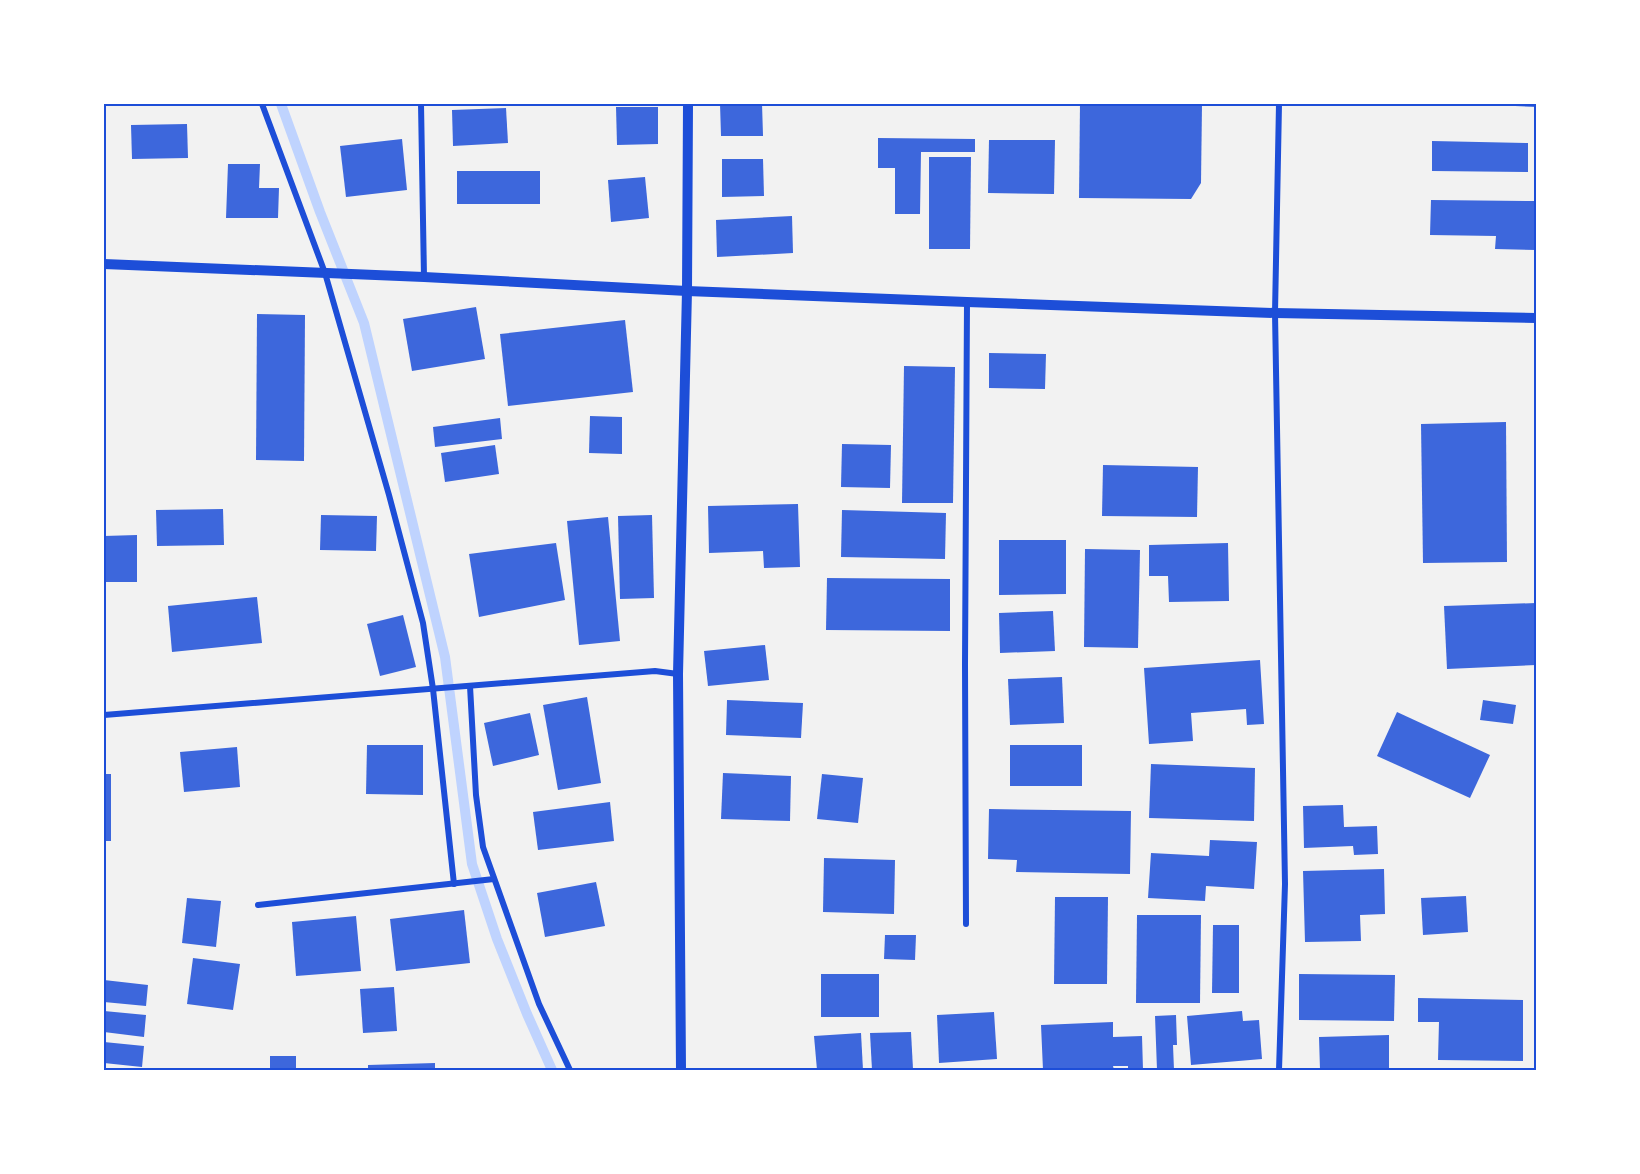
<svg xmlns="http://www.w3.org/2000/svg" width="1640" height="1174" font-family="Mulish,sans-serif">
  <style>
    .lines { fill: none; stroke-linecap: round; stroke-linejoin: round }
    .stream { stroke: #bfd3fe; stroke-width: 10 }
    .building { fill: #3d67dc }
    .minor { stroke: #1d4ed8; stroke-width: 6 }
    .tertiary { stroke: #1d4ed8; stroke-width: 10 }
    .neatline { fill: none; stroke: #1d4ed8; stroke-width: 2 }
  </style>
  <rect width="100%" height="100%" fill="#f2f2f2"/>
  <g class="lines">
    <polyline class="stream" points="281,104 320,212 364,323 445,657 472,864 497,939 527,1014 552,1070"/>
  </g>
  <g class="building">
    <polygon points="720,104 762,104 763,136 721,136"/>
    <polygon points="1080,104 1202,104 1201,183 1191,199 1079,198"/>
    <polygon points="1493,104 1536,104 1536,107 1493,105"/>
    <polygon points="616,107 658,107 658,144 617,145"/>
    <polygon points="506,108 508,143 453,146 452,110"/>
    <polygon points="187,124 188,158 132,159 131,125"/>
    <polygon points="878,138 975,139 975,152 921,152 920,214 895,214 895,168 878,168"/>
    <polygon points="402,139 407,190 346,197 340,146"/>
    <polygon points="989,140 1055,140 1054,194 988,193"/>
    <polygon points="1432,141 1528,143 1528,172 1432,171"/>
    <polygon points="929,157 971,157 970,249 929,249"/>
    <polygon points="722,159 763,159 764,196 722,197"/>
    <polygon points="228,164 260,164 259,188 279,188 278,218 226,218"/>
    <rect x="457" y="171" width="83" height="33"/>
    <polygon points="645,177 649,218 611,222 608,180"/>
    <polygon points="1431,200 1536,201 1536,250 1495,249 1496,236 1430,235"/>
    <polygon points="792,216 793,253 717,257 716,220"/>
    <polygon points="476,307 485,359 412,371 403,319"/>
    <polygon points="257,314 305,315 304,461 256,460"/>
    <polygon points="625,320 633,392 508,406 500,334"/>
    <polygon points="989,353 1046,354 1045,389 989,388"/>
    <polygon points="904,366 955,367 953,503 902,503"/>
    <polygon points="590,416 622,417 622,454 589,453"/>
    <polygon points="500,418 502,439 435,447 433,427"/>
    <polygon points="1506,422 1507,562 1423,563 1421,424"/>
    <polygon points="842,444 891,445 890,488 841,487"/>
    <polygon points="495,445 499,474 445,482 441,453"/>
    <polygon points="1103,465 1198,467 1197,517 1102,516"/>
    <polygon points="798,504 800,567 764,568 763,551 709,553 708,506"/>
    <polygon points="223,509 224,545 157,546 156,510"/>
    <polygon points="842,510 946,513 945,559 841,557"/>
    <polygon points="321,515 377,516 376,551 320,550"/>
    <polygon points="652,515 654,598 620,599 618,516"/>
    <polygon points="608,517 620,641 579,645 567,521"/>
    <polygon points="137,535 137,582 104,582 104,536"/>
    <polygon points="999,540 1066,540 1066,594 999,595"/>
    <polygon points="556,543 565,600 479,617 469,554"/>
    <polygon points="1228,543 1229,601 1169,602 1168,576 1149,576 1149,545"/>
    <polygon points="1085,549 1140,550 1138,648 1084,647"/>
    <polygon points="827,578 950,579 950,631 826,630"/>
    <polygon points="257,597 262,643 172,652 168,606"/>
    <polygon points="1536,603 1536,665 1447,669 1444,606"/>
    <polygon points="1053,611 1055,651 1000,653 999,613"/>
    <polygon points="403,615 416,667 380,676 367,624"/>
    <polygon points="765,645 769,680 708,686 704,651"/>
    <polygon points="1260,660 1264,724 1247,725 1246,709 1191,713 1193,741 1149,744 1144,668"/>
    <polygon points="1062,677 1064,723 1010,725 1008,679"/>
    <polygon points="587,697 601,783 558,790 543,705"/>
    <polygon points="727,700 803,703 801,738 726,735"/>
    <polygon points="1483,700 1516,705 1513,724 1480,720"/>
    <polygon points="1397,712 1490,755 1470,798 1377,756"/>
    <polygon points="530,713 539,755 493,766 484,723"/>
    <polygon points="367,745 423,745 423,795 366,794"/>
    <rect x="1010" y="745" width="72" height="41"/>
    <polygon points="237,747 240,787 184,792 180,752"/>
    <polygon points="1151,764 1255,768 1254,821 1149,818"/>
    <polygon points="723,773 791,776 790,821 721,819"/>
    <rect x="104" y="774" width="7" height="67"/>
    <polygon points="822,774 863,778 858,823 817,819"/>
    <polygon points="610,802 614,841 538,850 533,812"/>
    <polygon points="1343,805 1344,827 1377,826 1378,854 1354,855 1353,846 1304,848 1303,806"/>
    <polygon points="989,809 1131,811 1130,874 1016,872 1017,860 988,859"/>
    <polygon points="1210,840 1257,842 1254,889 1206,886 1205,901 1148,898 1151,853 1209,856"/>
    <polygon points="824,858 895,860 894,914 823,912"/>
    <polygon points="1384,869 1385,914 1360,915 1361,941 1305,942 1303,871"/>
    <polygon points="596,882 605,926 545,937 537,893"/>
    <polygon points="1466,896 1468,932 1423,935 1421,898"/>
    <polygon points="1055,897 1108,897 1107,984 1054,984"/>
    <polygon points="187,898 221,901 216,947 182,943"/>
    <polygon points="464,910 470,963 396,971 390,919"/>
    <polygon points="1137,915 1201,915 1200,1003 1136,1003"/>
    <polygon points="356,916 361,971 296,976 292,922"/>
    <polygon points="1213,925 1239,925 1239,993 1212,993"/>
    <polygon points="885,935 916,935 915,960 884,959"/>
    <polygon points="193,958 240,964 233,1010 187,1004"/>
    <rect x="821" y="974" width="58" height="43"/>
    <polygon points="1299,974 1395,975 1394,1021 1299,1020"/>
    <polygon points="104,980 148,985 146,1006 104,1002"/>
    <polygon points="394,987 397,1031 363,1033 360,989"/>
    <polygon points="1418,998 1523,1000 1523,1061 1438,1060 1439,1022 1418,1022"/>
    <polygon points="104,1011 146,1015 144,1037 104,1032"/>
    <polygon points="1242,1011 1243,1021 1259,1020 1262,1059 1191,1065 1187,1016"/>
    <polygon points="994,1012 997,1059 939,1063 937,1015"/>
    <polygon points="1176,1015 1177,1045 1173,1045 1174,1070 1157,1070 1155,1016"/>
    <polygon points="1113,1022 1113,1037 1142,1036 1143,1070 1128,1070 1128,1066 1113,1066 1114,1070 1043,1070 1041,1025"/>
    <polygon points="911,1032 913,1069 872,1070 870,1033"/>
    <polygon points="861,1033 863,1070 817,1070 814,1036"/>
    <polygon points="1389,1035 1389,1070 1320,1070 1319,1037"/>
    <polygon points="104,1042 144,1046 142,1067 104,1063"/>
    <rect x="270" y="1056" width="26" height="14"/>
    <polygon points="435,1063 435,1070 368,1070 368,1065"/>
  </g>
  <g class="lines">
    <g class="minor">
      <polyline points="262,104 325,273 389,495 423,623 433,689 454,884"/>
      <polyline points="421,104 424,277"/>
      <polyline points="470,686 476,795 483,847 539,1004 570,1070"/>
      <polyline points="104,715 655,671 678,674"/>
      <polyline points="258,905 494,879"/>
      <polyline points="966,924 965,665 967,302"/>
      <polyline points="1279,1070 1285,884 1275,313 1279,104"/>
    </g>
    <g class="tertiary">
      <polyline points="104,264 424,277 687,291 967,302 1275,313 1536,318"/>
      <polyline points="681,1070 678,674 687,291 688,104"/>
    </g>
  </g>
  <rect width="1640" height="1174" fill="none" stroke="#ffffff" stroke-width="210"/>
  <rect x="105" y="105" width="1430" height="964" class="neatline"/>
</svg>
